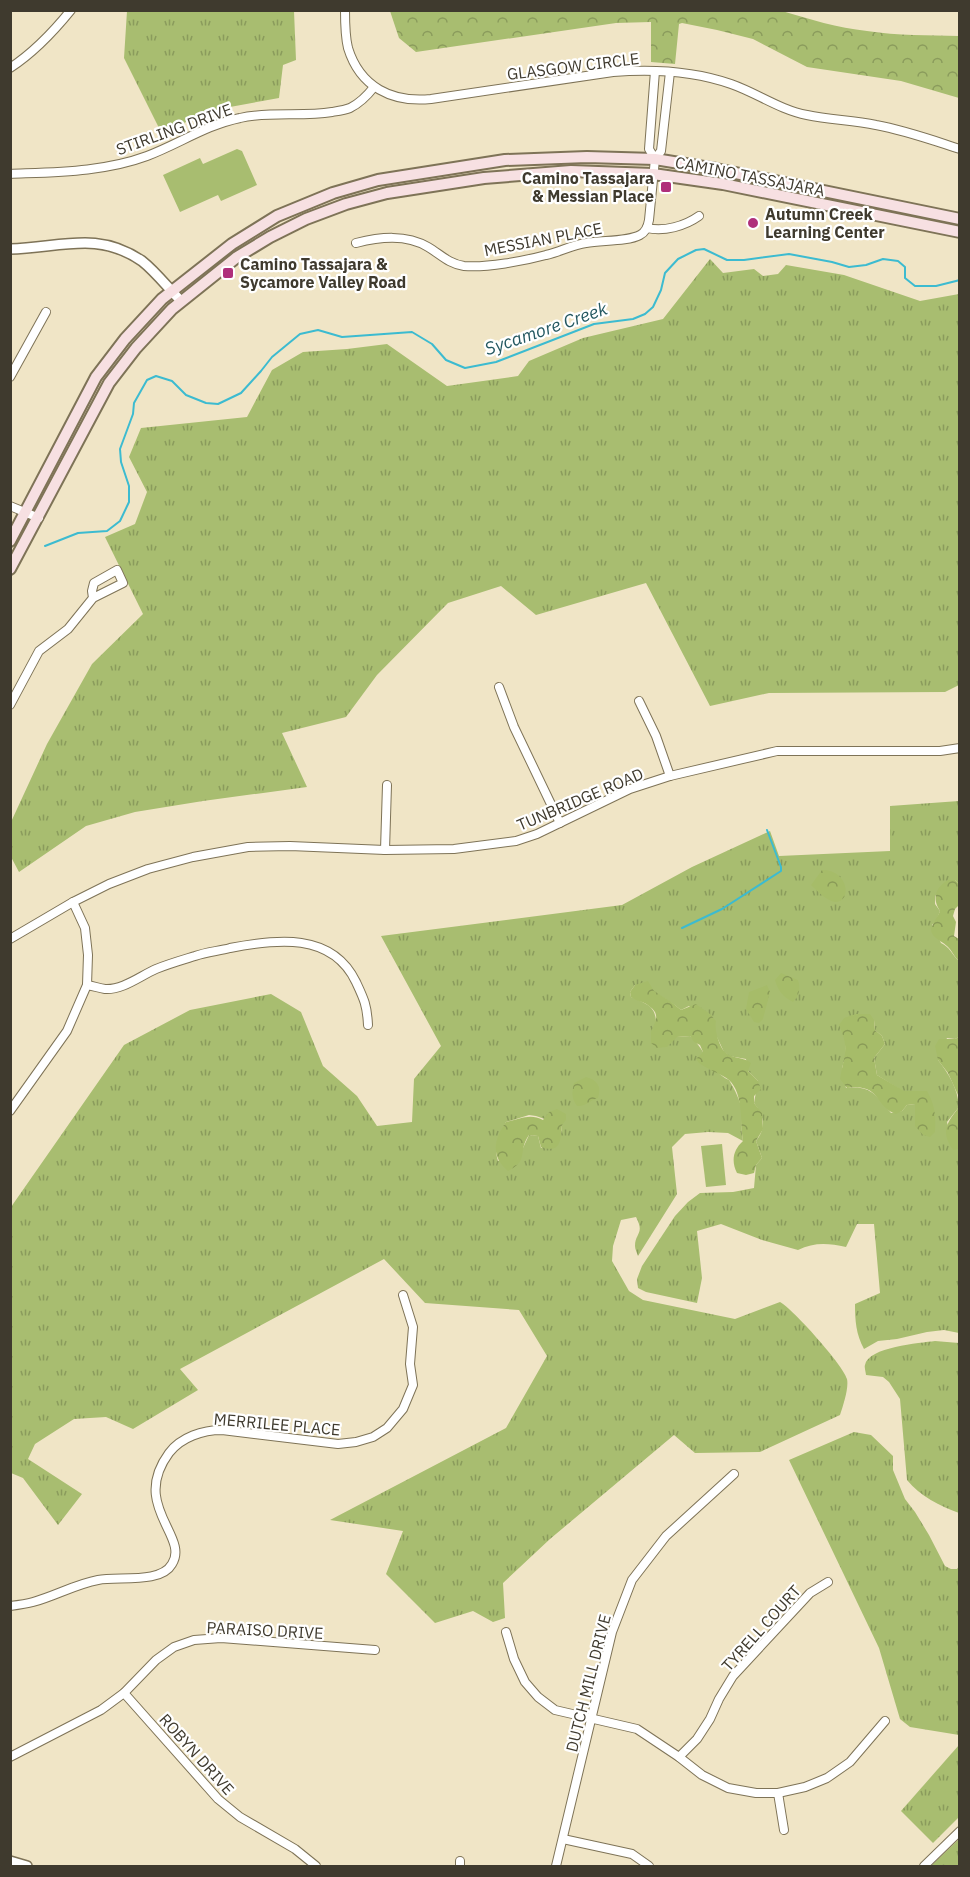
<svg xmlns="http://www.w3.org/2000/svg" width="970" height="1877" font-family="'IBM Plex Sans',sans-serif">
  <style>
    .grass { fill: url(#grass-tufts); fill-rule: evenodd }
    .forest { fill: url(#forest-crowns) }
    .park { fill: url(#park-crowns) }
    .pitch { fill: #a8bd70 }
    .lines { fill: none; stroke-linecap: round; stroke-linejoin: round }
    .stream { stroke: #3cbbd0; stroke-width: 2 }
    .minor-casing { stroke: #7e7357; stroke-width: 10 }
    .tertiary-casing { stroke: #7e7357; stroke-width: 12 }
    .secondary-casing { stroke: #7e7357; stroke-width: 14 }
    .minor { stroke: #fff; stroke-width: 8 }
    .tertiary { stroke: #fff; stroke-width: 9 }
    .secondary { stroke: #f7e0e2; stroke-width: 10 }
    .poi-dot { fill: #af2f7b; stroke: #fff; stroke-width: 2 }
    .labels { text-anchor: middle; stroke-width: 4.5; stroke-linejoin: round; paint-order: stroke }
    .street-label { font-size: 16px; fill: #3f3a2e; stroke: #fff }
    .poi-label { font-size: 16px; font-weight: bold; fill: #3f3a2e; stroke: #fff; text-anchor: start }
    .water-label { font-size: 18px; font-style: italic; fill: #245861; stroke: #fff }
  </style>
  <defs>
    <pattern id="grass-tufts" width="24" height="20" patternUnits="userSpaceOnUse" patternTransform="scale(1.5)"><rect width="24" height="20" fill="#a8bd70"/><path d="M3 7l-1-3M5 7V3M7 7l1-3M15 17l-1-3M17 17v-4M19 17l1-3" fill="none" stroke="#8a9b5c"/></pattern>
    <pattern id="forest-crowns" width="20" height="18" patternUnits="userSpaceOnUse" patternTransform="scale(1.5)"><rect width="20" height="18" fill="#a6bc69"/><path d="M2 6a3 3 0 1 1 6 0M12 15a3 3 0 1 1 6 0" fill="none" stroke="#899a57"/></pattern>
    <pattern id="park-crowns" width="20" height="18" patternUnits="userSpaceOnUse" patternTransform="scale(1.5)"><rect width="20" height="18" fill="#a8bd70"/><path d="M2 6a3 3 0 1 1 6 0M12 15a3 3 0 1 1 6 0" fill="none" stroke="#8a9b5c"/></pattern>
  </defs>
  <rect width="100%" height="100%" fill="#f0e5c6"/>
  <g class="grass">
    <polygon points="127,11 294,11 296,60 283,65 279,98 219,109 161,132 124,58"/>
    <polygon points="710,259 723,273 754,269 763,276 778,274 786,265 844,275 920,301 959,294 959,685 945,692 769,693 710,706 646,583 536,615 501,586 448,603 377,675 346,717 282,733 307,787 203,801 135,812 86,826 19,872 11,857 11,822 47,744 92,664 143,614 105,537 135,524 147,492 129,457 141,428 247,417 272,370 303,352 347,349 387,344 447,386 518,376 529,361 583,338 663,319"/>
    <path d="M959,801V884L955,880L935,896V904L940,911L937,919L932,925L941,943C950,947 952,955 959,961V1037L955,1039L947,1038L938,1060C949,1074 958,1089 959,1107L947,1122L953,1149H959V1333L944,1330L927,1332L897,1339L878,1341L864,1349C856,1334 855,1321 855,1304L880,1293L874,1224H857L846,1247C828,1243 814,1242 798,1250L762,1240L721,1224L697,1231L702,1278L697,1303L646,1292L638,1288L637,1279L642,1266L675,1216L688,1202L700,1193L733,1192L754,1188L756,1165L762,1158L756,1141C767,1127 764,1116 754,1103L758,1081L748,1071L746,1059L729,1056L724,1052L716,1035L714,1027L689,1006L681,1010C667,998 653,991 635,985L630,992L631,997C647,1004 657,1006 656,1026L677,1037L690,1036C706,1050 709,1071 729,1080C735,1090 743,1105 742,1117C742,1127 741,1130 743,1141L728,1133L708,1132L685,1134L672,1147L677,1194L638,1256C637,1253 635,1249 635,1246C635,1233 645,1234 636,1217L621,1220L613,1246L612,1261L629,1291L643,1300L735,1319L780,1302C792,1308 844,1366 847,1379C849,1388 843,1406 840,1415L760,1452L695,1453L674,1435L550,1539L503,1583L505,1618L493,1622L473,1611L435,1623L386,1574L403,1531L330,1520L506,1428L547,1356L519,1310L425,1303L384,1259L180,1369L198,1390L133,1429L106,1417L74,1419L35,1444L28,1459L82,1494L58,1525L23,1478L11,1473V1207L124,1045L190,1010L271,994L301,1012L323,1066L357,1096L377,1126L412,1122L414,1079L441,1046L381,936L622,905L692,867L770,831L779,856L890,851V806ZM874,1020L875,1030L882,1036L885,1044L874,1058L877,1075L904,1092H912L923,1135L915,1104L907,1105L902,1111L891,1113C876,1095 871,1085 846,1088L842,1068L846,1054L845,1039ZM529,1115L536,1116L562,1125L561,1134L541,1148L538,1136L529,1135L523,1148L498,1161C493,1146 499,1135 506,1122Z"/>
    <path d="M935,1341L959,1343V1513C940,1506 920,1496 907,1480L900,1399L889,1382L883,1377L866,1375C866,1373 864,1366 865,1365C868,1347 920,1343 935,1341Z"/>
    <polygon points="854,1432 871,1435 893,1456 893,1470 905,1499 915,1512 929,1535 945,1566 951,1569 957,1569 959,1566 959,1735 910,1727 900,1719 879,1648 789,1460"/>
    <polygon points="959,1745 959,1817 933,1843 901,1811"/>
    <polygon points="959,1839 959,1866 931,1866"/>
  </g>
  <g class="forest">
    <path d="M822,870C848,869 853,902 835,902C827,901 817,891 811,885Z"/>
    <path d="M948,880H955L959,884V905L955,909L953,916L956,922L954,936L959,939V961C954,957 952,950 947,946C941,940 926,936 933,924C935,919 938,917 940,911C932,898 935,888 948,880Z"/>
    <path d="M781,973L798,980C801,988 799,996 793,1002C783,997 778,991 775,980Z"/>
    <path d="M648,981L654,991L670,1001L681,1010L696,1004L710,1014L716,1021C714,1030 720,1052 729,1055C737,1059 743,1057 751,1063L748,1071L758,1081L761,1089L754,1096V1103L762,1113L763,1129L756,1141L762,1158L756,1165L754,1173L746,1175L737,1173C731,1161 733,1150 743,1141C740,1124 744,1094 729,1080C723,1075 707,1069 699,1063L696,1059L703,1052L700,1045L694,1042L690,1036L677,1037L667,1047L657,1048L651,1043C651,1042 651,1033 651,1032C654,1023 662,1015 649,1006C644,1001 637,1002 631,997L630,992L635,985Z"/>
    <polygon points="767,985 770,992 763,1019 759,1023 754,1022 746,1009 749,992"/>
    <path d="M856,1014H870L874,1020L875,1030L882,1036L885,1044L874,1058L877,1075L904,1091H927C935,1105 936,1116 935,1132L930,1137L923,1135L915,1126V1104L907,1105L902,1111L896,1114C874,1107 882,1083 847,1088L840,1079C844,1054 850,1050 839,1025L844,1018Z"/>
    <polygon points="959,1037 959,1105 958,1095 948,1073 938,1060 935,1046 939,1039 955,1039"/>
    <path d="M586,1077C597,1080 602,1086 598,1098C590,1100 586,1107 577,1106C571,1098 572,1092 574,1083Z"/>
    <path d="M959,1107V1149L953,1150C940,1131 947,1123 959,1107Z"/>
    <path d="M557,1109L566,1114V1120L562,1125C560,1140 562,1154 541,1147L538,1136L529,1135C517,1152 530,1160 508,1171C490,1156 494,1139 506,1122C520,1119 530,1113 543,1120L549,1112Z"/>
  </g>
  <path class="park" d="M782,11C809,19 838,28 867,31C898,36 929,35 959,36V98L901,81L807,67L753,39L717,30L682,23L679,24L675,64L651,62V22L616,23L416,52L399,38L390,11Z"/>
  <g class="pitch">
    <polygon points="237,149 242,151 257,185 221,201 218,195 180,212 163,175 200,158 203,164"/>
    <polygon points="722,1144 726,1185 706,1187 701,1146"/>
  </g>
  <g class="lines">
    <g class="stream">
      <polyline points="45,546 78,533 107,531 120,521 129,502 129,486 121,462 120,449 133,414 134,403 147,380 156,376 172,381 186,395 206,403 218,404 241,393 261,371 272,357 300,334 318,330 342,337 412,332 432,344 446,360 465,368 496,362 594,324 633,319 645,314 653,307 661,290 665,273 678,259 696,250 704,249 727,260 744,260 789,254 832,262 849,267 866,265 883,259 898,261 905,267 905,278 915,286 936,286 960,280"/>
      <polyline points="682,928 722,909 781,871 781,867 767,830"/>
    </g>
    <defs>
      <g id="minor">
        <path d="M345,10C345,23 345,36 348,48C360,87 392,103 431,99L613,72C651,69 694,71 731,84C757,93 780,110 807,115C830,120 853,120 876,125C904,130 932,140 960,149"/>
        <path d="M10,68C33,53 54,31 71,10"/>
        <polyline points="655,71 649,149 655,159"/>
        <path d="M10,174C56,172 104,172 147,156C179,144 206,125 240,118C270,111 302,117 332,112C338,111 345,110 350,108C360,103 367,96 374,87"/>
        <path d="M647,228C664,232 685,226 699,216"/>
        <path d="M356,243C380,237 406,234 428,247C440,254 449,264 464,266C486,268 524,261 546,255C560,252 572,245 586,243C601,240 627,242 640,235C646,232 648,226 649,220L655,159L661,151L670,72"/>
        <polyline points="10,377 46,312"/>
        <polyline points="10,506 39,518"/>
        <polyline points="499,687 514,727 560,823"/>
        <polyline points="639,701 656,736 670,776"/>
        <polyline points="10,705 39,651 68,629 93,598 123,583 117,570 94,583 92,591 93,598"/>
        <polyline points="385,850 387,785"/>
        <polyline points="10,939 73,902 109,884 148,869 193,857 248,847 290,846 385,850 454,849 516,841 537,834 630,789 670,776 777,751 940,751 960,748"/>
        <path d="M87,985C93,986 99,988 105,989C123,990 140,976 156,969C168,964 182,960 195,956C206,952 219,951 230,948C276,939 332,932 356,982C364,999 367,1005 368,1025"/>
        <polyline points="10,1111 67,1031 87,985 88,955 85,928 73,902"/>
        <path d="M10,1606C18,1605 26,1604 33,1602C55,1596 76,1584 98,1580C118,1576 161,1584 172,1564C190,1536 130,1506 169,1453C181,1437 203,1430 222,1430L338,1444L356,1442L373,1437L387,1428L403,1409L413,1385L410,1364L413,1327L403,1295"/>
        <polyline points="506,1632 514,1659 525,1682 538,1697 555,1710 637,1729 679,1757 702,1775 728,1788 756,1793 778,1793 805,1787 827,1778 850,1762 885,1721"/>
        <polyline points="124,1693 218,1799 240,1817 295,1849 316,1866"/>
        <polyline points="10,1757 101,1710 124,1693 156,1660 174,1647 194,1640 221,1638 375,1650"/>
        <polyline points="679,1757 697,1739 710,1719 719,1699 733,1676 810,1593 828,1582"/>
        <polyline points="778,1793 784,1830"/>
        <polyline points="563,1839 632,1854 649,1866"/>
        <polyline points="460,1861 460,1866"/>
        <polyline points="556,1866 612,1632 632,1580 666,1536 734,1474"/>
        <polyline points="924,1866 960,1831"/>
      </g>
      <g id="tertiary">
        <path d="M10,249C60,248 97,230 142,261C156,272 168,288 181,301"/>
        <polyline points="10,1861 27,1866"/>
      </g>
      <g id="secondary">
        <polyline points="10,541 96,377 125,339 162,299 232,244 277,216 333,193 378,180 505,160 587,157 655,159 716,169 960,219"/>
        <polyline points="10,569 109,383 136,348 172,309 237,257 270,237 306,219 346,204 387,193 484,178 571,171 653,174 723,184 960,232"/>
      </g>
    </defs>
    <use href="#minor" class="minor-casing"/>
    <use href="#tertiary" class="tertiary-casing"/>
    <use href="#secondary" class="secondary-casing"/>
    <use href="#minor" class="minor"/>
    <use href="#tertiary" class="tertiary"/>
    <use href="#secondary" class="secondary"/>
  </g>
  <g class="poi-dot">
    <rect x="660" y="181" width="12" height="12" rx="3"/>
    <circle cx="753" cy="223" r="6"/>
    <rect x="222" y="267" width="12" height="12" rx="3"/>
  </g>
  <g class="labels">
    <g class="street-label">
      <text transform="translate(573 66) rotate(-7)" y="6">GLASGOW CIRCLE</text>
      <text transform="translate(174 129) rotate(-20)" y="6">STIRLING DRIVE</text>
      <text transform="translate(750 176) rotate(11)" y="6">CAMINO TASSAJARA</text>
      <text transform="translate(543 239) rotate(-11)" y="6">MESSIAN PLACE</text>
      <text transform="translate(580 799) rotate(-23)" y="6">TUNBRIDGE ROAD</text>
      <text transform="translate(277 1424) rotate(5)" y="6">MERRILEE PLACE</text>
      <text transform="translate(761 1628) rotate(-48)" y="6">TYRELL COURT</text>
      <text transform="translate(265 1630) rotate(3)" y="6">PARAISO DRIVE</text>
      <text transform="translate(588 1683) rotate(-76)" y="6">DUTCH MILL DRIVE</text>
      <text transform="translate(197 1754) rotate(48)" y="6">ROBYN DRIVE</text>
    </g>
    <g class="poi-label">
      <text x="654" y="184" text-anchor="end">Camino Tassajara<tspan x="654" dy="18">&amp; Messian Place</tspan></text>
      <text x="765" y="220">Autumn Creek<tspan x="765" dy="18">Learning Center</tspan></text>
      <text x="240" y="270">Camino Tassajara &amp;<tspan x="240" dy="18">Sycamore Valley Road</tspan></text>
    </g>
    <g class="water-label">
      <text transform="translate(546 329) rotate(-19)" y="6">Sycamore Creek</text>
    </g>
  </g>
  <rect width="970" height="1877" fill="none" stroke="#3f3a2e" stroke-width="24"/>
</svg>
